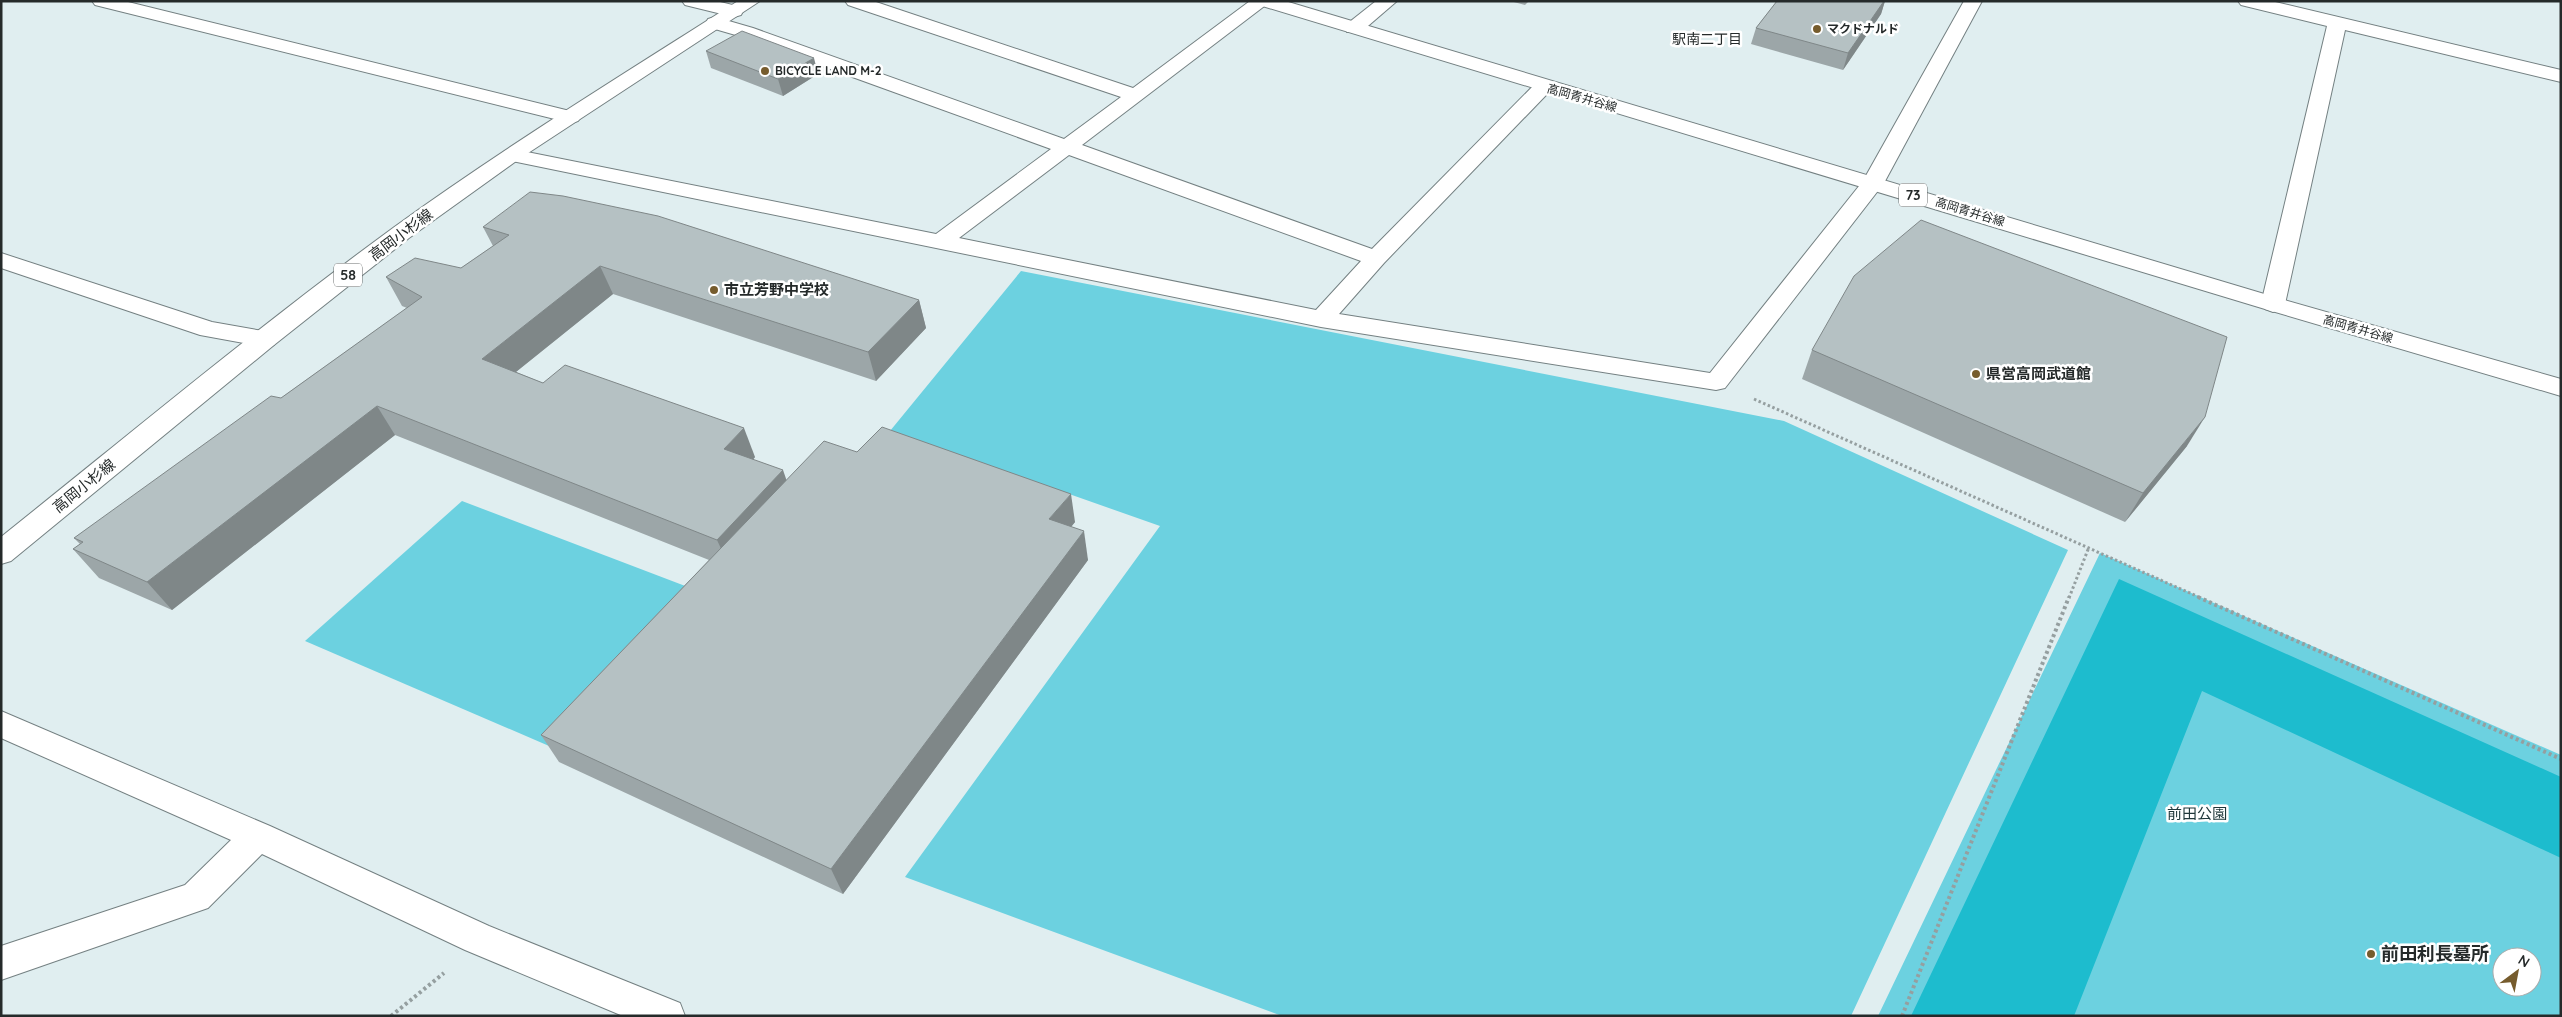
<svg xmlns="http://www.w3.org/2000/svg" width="2562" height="1017" font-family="Quicksand,'Noto Sans JP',sans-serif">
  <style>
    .green { fill: #6cd1e0; fill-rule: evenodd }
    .water { fill: #1dbcce }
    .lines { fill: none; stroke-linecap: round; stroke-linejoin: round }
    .minor-casing { stroke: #748082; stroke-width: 2 }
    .major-casing { stroke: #748082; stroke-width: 2 }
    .path-far1 { stroke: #959fa0; stroke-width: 3; stroke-dasharray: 2.5 2.5; stroke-linecap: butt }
    .path { stroke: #959fa0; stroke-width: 4; stroke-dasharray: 3 3; stroke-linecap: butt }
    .minor { fill: #fff; fill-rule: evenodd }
    .major { fill: #fff; fill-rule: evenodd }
    .wall { fill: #9ca6a8 }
    .shaded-wall { fill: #7f8788 }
    .building { fill: #b5c1c3; stroke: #7f8788 }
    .poi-dot { fill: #765c2d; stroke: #fff; stroke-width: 2 }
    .labels { text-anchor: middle; stroke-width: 5; stroke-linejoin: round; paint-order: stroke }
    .far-poi-label { font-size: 12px; font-weight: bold; fill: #252a2a; stroke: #fff; text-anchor: start }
    .far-street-label { font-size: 12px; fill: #252a2a; stroke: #fff }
    .far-neighbourhood-label { font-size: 14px; fill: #252a2a; stroke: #fff }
    .shield { fill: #fff; stroke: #666a6a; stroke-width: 1 }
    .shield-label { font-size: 14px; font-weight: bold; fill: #252a2a }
    .street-label { font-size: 15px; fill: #252a2a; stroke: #fff }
    .poi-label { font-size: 15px; font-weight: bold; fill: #252a2a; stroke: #fff; text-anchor: start }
    .park-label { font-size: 15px; fill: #20383b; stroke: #fff }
    .near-poi-label { font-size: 18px; font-weight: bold; fill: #252a2a; stroke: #fff; text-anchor: start }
  </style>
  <rect width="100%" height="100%" fill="#e0eef0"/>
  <g class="green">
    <polygon points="1021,271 1784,421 2068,550 1851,1016 1282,1016 905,877 1160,526 890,431"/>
    <polygon points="462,501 701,592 556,749 305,641"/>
    <path d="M2100,553L2561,755V1016H1878ZM2502,957H2532V987H2502Z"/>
  </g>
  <polygon class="water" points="2119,579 2561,777 2561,858 2202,691 2074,1016 1911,1016"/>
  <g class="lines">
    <defs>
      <g id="minor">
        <polygon points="92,1 124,1 578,113 581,117 578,121 571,123 95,5"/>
        <polygon points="682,1 716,1 741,7 743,11 741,15 734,17 685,5"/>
        <path d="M845,1H873L1133,88L1250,1H1271L1082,145L1372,249L1536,83H1550L1553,87L1550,91L1384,263L1339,314L1710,373L1863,181L1964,1H1982L1884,183L1725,388L1716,390L1321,327L512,161L505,159L501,155L505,151L512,149L936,234L1051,149L739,36L708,27L706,23L708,19L715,17L753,28L1064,139L1121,97L848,5ZM1069,155L1361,261L1316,310L959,238Z"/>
        <polygon points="1376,1 1397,1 1361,32 1347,32 1345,28 1347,24"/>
        <polygon points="2238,1 2271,1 2561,70 2561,82 2345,30 2285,304 2281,309 2273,312 2265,309 2261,304 2327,26 2241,5"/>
        <polygon points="1,253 212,322 274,333 277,339 274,345 265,347 200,335 1,268"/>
        <polygon points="1,711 270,826 489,926 680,1003 685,1016 623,1016 465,950 262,854 208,908 1,980 1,946 185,885 231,840 1,738"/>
      </g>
      <g id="major">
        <path d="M738,1H760L519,159L409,238L274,345L11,561L1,564V537C131,433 259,326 393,228C505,147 622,75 738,1Z"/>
        <polygon points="1256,1 1285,1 2281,299 2561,379 2561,396 2265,309 1259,5"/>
      </g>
    </defs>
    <use href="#minor" class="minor-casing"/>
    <use href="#major" class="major-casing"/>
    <g class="path-far1">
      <polyline points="1754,399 2201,598"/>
      <polyline points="2069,598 2089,547"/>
    </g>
    <g class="path">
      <polyline points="2198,597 2561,759"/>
      <polyline points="391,1016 444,973"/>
      <polyline points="1902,1016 2069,597"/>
    </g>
    <use href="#minor" class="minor"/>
    <use href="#major" class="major"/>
  </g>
  <g class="wall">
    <polygon points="1510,1 1529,1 1525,5"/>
    <polygon points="1777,1 1885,1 1881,14 1843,70 1751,44 1756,28"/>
    <polygon points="706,51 818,74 783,96 711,68"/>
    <polygon points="483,227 919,300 926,328 876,381 613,294 516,372 543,383 755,457 753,460 786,480 1075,522 1071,527 1088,560 843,894 559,762 541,735 709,560 395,435 172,610 99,578 73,549 80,544 74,538 281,398 407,308 402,306 386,277 461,268 493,246"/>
    <polygon points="1812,350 2187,446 2125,522 1802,379"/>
  </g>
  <g class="shaded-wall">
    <polygon points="1884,1 1885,1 1881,14 1843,70 1848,53"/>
    <polygon points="814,58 818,74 783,96 778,79"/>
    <polygon points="600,266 613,294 497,387 482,359"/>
    <polygon points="919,300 926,328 876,381 868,352"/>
    <polygon points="377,406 395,435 172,610 147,582"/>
    <polygon points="2205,417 2187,446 2125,522 2143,493"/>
    <polygon points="744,428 755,457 736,478 724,449"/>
    <polygon points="783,470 793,499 730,568 717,540"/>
    <polygon points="1071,494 1075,522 1054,548 1049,519"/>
    <polygon points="1084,531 1088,560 843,894 831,869"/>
  </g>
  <g class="building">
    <polygon points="1777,1 1884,1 1848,53 1756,28"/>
    <polygon points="742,31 814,58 778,79 706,51"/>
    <polygon points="530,192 563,196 658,216 919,300 868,352 600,266 482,359 543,383 565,365 744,428 724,449 783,470 717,540 377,406 147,582 73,549 83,542 74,538 271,396 281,398 422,297 386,277 415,258 461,268 509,235 483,227"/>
    <polygon points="1921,220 2227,337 2205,417 2143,493 1812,350 1854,276"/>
    <polygon points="882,427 1071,494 1049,519 1084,531 831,869 541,735 824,441 857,452"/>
  </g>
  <g class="poi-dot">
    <circle cx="1817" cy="29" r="5"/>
    <circle cx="765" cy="71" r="5"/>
    <circle cx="714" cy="290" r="5"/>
    <circle cx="1976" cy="374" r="5"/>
    <circle cx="2371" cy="954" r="5"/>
  </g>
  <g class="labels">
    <g class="far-poi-label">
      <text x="1827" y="33">マクドナルド</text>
      <text x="775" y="75">BICYCLE LAND M-2</text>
    </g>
    <g class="far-street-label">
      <text transform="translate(1582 98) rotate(16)" y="4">高岡青井谷線</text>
      <text transform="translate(1970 212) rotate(17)" y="4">高岡青井谷線</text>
      <text transform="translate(2358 329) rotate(16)" y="4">高岡青井谷線</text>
    </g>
    <g class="far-neighbourhood-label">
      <text x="1707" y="44">駅南二丁目</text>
    </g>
    <g class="shield">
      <rect x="1899" y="183.5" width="28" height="23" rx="4"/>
      <rect x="334" y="263.5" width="28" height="23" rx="4"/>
    </g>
    <g class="shield-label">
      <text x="1913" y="200">73</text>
      <text x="348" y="280">58</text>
    </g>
    <g class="street-label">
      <text transform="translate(401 235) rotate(-37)" y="5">高岡小杉線</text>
      <text transform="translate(84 486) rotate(-39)" y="5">高岡小杉線</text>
    </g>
    <g class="poi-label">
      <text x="724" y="295">市立芳野中学校</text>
      <text x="1986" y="379">県営高岡武道館</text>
    </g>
    <g class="park-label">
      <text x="2197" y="819">前田公園</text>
    </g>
    <g class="near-poi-label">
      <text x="2381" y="960">前田利長墓所</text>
    </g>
  </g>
  <rect width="2562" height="1017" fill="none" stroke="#252a2a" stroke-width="5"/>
  <g transform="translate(2517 972) rotate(32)"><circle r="24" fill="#ffffff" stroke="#a8aaaa"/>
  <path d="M0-4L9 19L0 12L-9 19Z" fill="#765c2d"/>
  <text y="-8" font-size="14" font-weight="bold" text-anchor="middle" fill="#252a2a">N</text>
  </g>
</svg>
